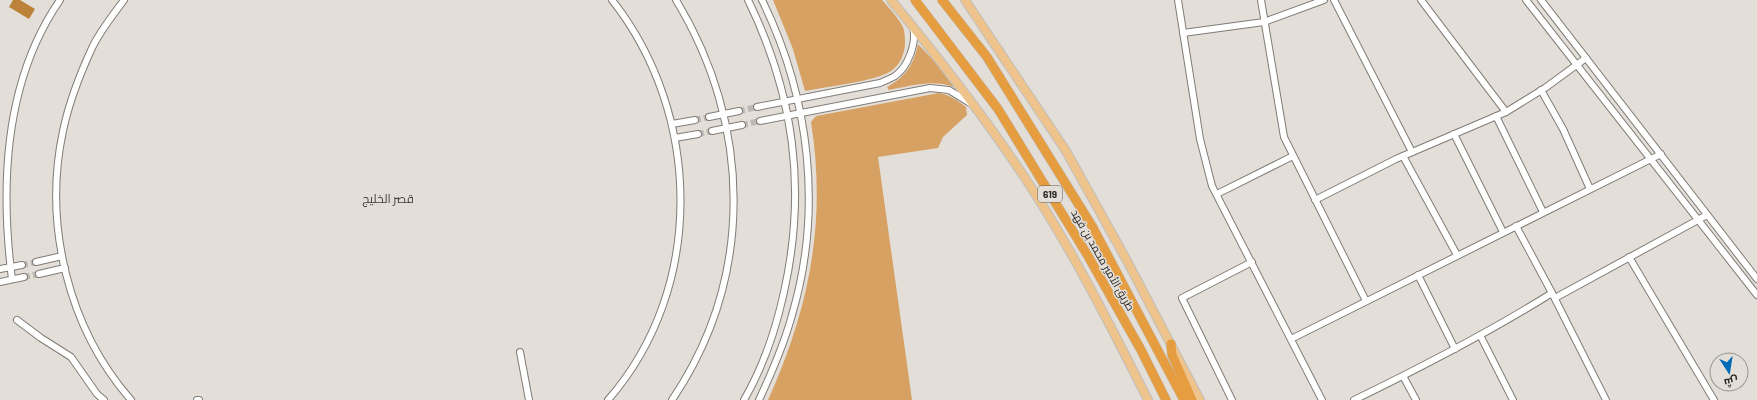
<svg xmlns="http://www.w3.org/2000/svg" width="1757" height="400" font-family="Barlow,Cairo,sans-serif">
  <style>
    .green { fill: #d6a163 }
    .water { fill: #bc823a }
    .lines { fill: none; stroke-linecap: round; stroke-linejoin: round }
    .minor-tunnel { stroke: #beb9b4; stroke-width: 6; stroke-dasharray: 6 3; stroke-linecap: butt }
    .minor-casing { stroke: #817c77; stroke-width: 8 }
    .major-casing { stroke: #bfbebe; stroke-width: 10 }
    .highway-casing { stroke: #bfbebe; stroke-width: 10 }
    .minor { stroke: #fff; stroke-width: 6 }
    .major { stroke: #efc48c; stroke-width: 8 }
    .highway { stroke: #e59d3f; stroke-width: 9 }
    .labels { text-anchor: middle; stroke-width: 3; stroke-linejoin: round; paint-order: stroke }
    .shield { fill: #e3ded8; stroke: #615e5b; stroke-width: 1 }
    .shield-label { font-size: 10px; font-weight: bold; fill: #292725 }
    .street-label { font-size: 11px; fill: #292725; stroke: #e3ded8 }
    .neighbourhood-label { font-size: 12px; fill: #423e39; stroke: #e3ded8 }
  </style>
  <rect width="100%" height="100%" fill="#e3ded8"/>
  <g class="green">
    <path d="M773,0H882C889,8 898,17 903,27C905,32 905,39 905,45C904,55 900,65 891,71C877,81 825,87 805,91L793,49Z"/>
    <path d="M918,44L935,62L954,87C932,79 911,86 889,90L887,87C906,77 914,64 918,44Z"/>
    <path d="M939,93C950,95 957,100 966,107L967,115L943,137L938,148L878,157L912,400H768C809,309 827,222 811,122L816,116Z"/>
  </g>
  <polygon class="water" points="13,0 20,0 35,9 29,19 9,7"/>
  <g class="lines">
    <g class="minor-tunnel">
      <polyline points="739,111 757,107"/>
      <polyline points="695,120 709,117"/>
      <polyline points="742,125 760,121"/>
      <polyline points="698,134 712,131"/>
      <polyline points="22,265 36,262"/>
      <polyline points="24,277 39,274"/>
    </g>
    <defs>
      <g id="minor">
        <path d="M124,0C113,15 100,31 92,48C80,74 69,102 63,131C43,224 68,328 131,400"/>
        <polyline points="1178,0 1200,139 1212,186 1322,400"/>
        <polyline points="1261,0 1284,137 1366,301"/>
        <polyline points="1334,0 1412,152"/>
        <polyline points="1421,0 1506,112"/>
        <polyline points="1526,0 1757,295"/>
        <polyline points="1541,0 1757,279"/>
        <polyline points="1183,33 1264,22 1324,0"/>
        <polyline points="1541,90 1563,129 1590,189"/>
        <path d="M757,107L880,83C884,81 890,79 895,76C908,67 917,43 913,27"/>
        <polyline points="1496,116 1543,212"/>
        <polyline points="709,117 739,111"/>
        <polyline points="760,121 930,88 949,90 970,103"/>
        <polyline points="672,124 695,120"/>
        <polyline points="712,131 742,125"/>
        <polyline points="1454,134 1503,232"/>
        <polyline points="675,138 698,134"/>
        <polyline points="1403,156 1457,255"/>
        <polyline points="1217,194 1293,156"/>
        <polyline points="1315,200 1396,159 1506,112 1545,88 1586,58"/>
        <polyline points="1516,226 1552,293 1606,400"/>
        <polyline points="1629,257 1714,400"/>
        <polyline points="36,262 62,256"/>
        <polyline points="0,269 22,265"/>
        <polyline points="39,274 65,268"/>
        <polyline points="1418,275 1455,349"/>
        <path d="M12,279C0,185 4,81 60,0"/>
        <polyline points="0,282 24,277"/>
        <polyline points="1555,298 1707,215"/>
        <polyline points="17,320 41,338 71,357 97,394 104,400"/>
        <polyline points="1480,335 1513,400"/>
        <polyline points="1291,339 1661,154"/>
        <polyline points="520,352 529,400"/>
        <polyline points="1403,376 1416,400"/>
        <polyline points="197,400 199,400"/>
        <path d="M608,400C706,288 702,114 612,0"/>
        <path d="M672,400C755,277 752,125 676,0"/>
        <path d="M744,400C763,367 776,329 784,292C807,189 794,94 748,0"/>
        <path d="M759,400C772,372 784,345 792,315C823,210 810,98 762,0"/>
        <polyline points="1232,400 1182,298 1252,262"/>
        <path d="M1354,400C1422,367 1488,333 1552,293"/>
      </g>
      <g id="major">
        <path d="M891,0C943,63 992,126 1036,195C1078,261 1113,331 1148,400"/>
        <polyline points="965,0 1066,151 1126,259 1200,400"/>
      </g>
      <g id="highway">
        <polyline points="915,0 998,109 1088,256 1141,350 1166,400"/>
        <polyline points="942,0 987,57 1092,226 1184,400"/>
        <polyline points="1171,344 1172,355 1192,400"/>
      </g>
    </defs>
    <use href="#minor" class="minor-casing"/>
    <use href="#major" class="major-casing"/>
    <use href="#highway" class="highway-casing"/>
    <use href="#minor" class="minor"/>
    <use href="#major" class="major"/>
    <use href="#highway" class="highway"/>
  </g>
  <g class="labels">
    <rect class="shield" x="1038" y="186" width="24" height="16" rx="3"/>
    <g class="shield-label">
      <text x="1050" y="198">619</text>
    </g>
    <g class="street-label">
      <text transform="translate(1103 260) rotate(60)" y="4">طريق الأمير محمد بن فهد</text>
    </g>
    <g class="neighbourhood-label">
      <text x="388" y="203">قصر الخليج</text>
    </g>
  </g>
  <g transform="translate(1729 372) rotate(168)"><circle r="19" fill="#e3ded8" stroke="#999590"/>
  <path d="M0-3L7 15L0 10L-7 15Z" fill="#026ab6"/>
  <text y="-6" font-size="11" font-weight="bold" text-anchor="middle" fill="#292725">ش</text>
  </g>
</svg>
